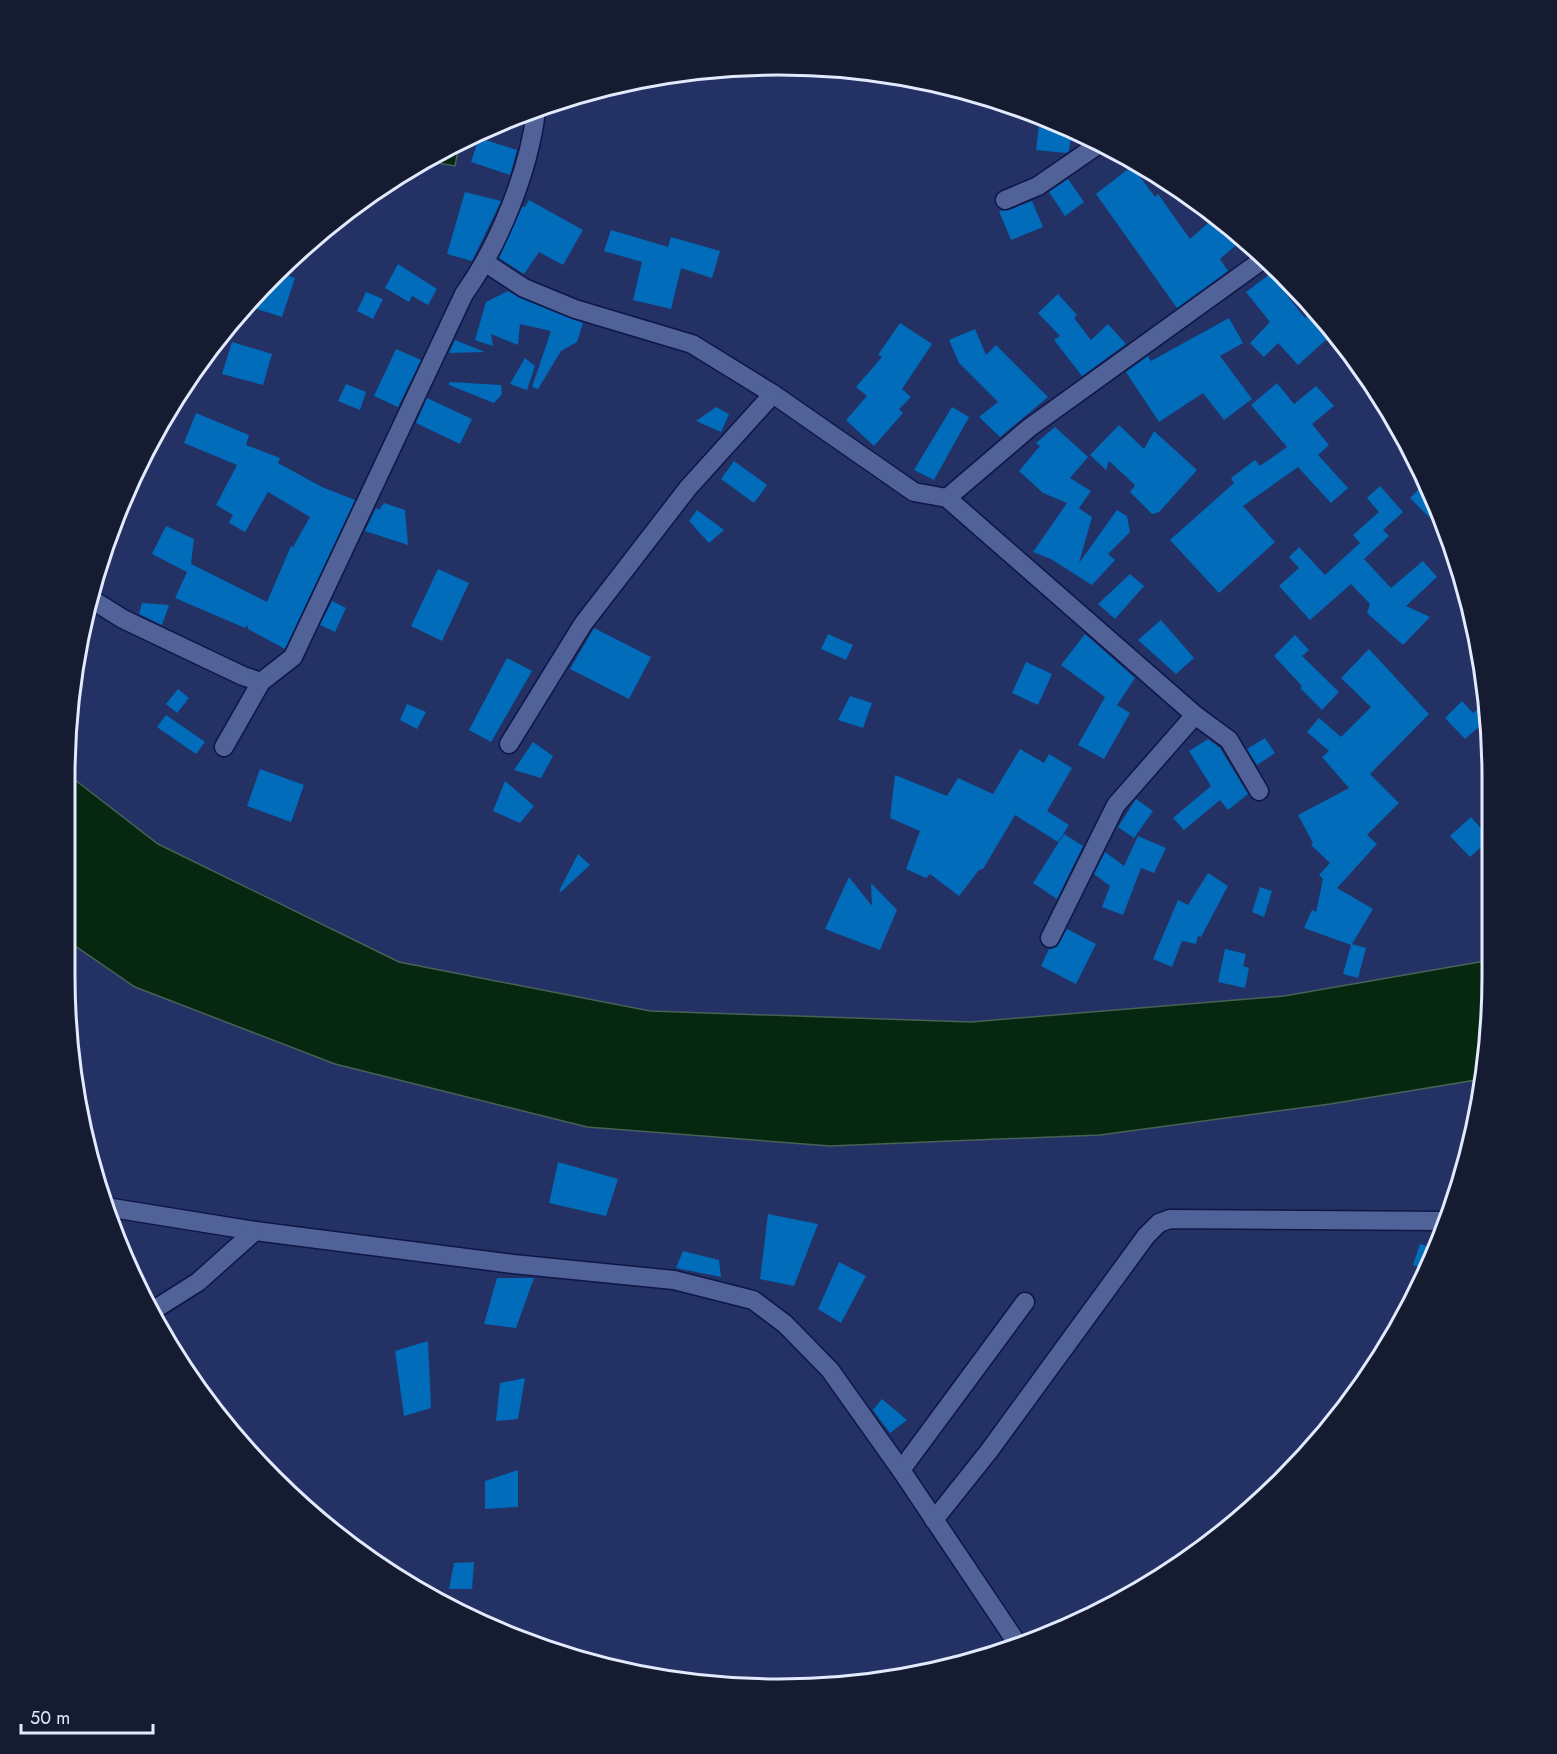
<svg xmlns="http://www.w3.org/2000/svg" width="1557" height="1754" font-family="Jost,sans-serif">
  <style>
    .water { fill: #062810; stroke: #486257; stroke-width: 1.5 }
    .building { fill: #016cba }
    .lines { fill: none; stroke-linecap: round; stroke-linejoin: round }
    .minor-casing { stroke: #0e1647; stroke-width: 21 }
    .minor { stroke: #516299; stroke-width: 18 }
    .rim { fill: none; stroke: #e3eafd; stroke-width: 3 }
  </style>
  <rect width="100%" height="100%" fill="#243164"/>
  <g class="water">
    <polygon points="460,140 455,166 427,161"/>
    <polygon points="66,773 158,844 399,962 650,1011 971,1022 1284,996 1491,960 1491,1023 1482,1079 1330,1104 1100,1135 830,1146 587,1127 335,1064 135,987 65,939"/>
  </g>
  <g class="building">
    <polygon points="1040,117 1072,131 1069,151 1066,153 1036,150"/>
    <polygon points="479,138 517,150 510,175 471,162"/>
    <polygon points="1132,166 1155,197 1158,194 1190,239 1215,217 1244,238 1220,259 1228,271 1177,308 1096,194"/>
    <polygon points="1068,179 1084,202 1065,216 1049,192"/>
    <polygon points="465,192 501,201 472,261 447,254"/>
    <polygon points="529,200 583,230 563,265 539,252 524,274 499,258 522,207 525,207"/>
    <polygon points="1032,201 1043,227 1011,240 999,211 1009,210"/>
    <polygon points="611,230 668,247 671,237 720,251 712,278 681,268 671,309 633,300 642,262 604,251"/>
    <polygon points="398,264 437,289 428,305 412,296 409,302 385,288"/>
    <polygon points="279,272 295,278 282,317 245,305"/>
    <polygon points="1270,274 1305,318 1307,316 1327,339 1298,365 1278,343 1264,357 1250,343 1270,322 1246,292"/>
    <polygon points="508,291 520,298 583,323 577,342 561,351 538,389 532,387 551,331 520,324 518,345 491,334 493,346 475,340 486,302"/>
    <polygon points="366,292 383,299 373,319 357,311"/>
    <polygon points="1058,294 1077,315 1074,318 1091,340 1108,324 1126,344 1082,376 1054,340 1060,336 1038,313"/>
    <polygon points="1229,318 1243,343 1220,356 1252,399 1224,420 1203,393 1159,422 1126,372 1148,356 1151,361"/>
    <polygon points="900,323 932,344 902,389 911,397 899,409 903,413 874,446 846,420 867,396 856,387 882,357 878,355"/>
    <polygon points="975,329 986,355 996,345 1048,397 1000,437 979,417 998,402 959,363 949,340"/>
    <polygon points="455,340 485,352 449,353"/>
    <polygon points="232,342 272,354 263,385 222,374"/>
    <polygon points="396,349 421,360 398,407 374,396"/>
    <polygon points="525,358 535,366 527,390 510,384"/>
    <polygon points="449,382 501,385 502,394 494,403 449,385"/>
    <polygon points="1277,383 1294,404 1316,386 1334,406 1312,424 1329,445 1318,455 1348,488 1331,503 1298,467 1243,506 1275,542 1219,593 1170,540 1234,483 1231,478 1255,460 1260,466 1287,447 1251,405"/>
    <polygon points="346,384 366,392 360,410 338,401"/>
    <polygon points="427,398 472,419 460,444 416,423"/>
    <polygon points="716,407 729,414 721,432 696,421"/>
    <polygon points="952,407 969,417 934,480 914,470"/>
    <polygon points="196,413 249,435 246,445 280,458 278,463 322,487 355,500 285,649 248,629 247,625 245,628 175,598 187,572 152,554 166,526 194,539 191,564 267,602 291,546 293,547 310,517 268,492 245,532 229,523 233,515 216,505 237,465 184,443"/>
    <polygon points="1119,425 1144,449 1154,431 1197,470 1159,512 1152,514 1130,492 1135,485 1109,461 1106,470 1090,455"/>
    <polygon points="1055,427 1088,457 1070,478 1091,491 1079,508 1077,507 1092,517 1079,563 1117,510 1127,516 1130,532 1108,554 1115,560 1092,585 1051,559 1033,552 1067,503 1043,493 1019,471 1040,446 1036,443"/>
    <polygon points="734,461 767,485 754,503 721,479"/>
    <polygon points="1426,482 1432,498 1446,534 1410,498"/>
    <polygon points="1380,486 1403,512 1383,530 1389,536 1364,559 1391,588 1423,561 1437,577 1406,606 1430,617 1403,645 1367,613 1370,604 1351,584 1310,620 1279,586 1299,568 1289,557 1299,547 1325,575 1360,543 1353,535 1379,512 1367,498"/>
    <polygon points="384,503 405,510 408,545 365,531 376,508 379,510"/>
    <polygon points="697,510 724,530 709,543 689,521"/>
    <polygon points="438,569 469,583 442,641 411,626"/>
    <polygon points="1130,574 1144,586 1115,619 1098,604"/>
    <polygon points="332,601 346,608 335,632 320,625"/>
    <polygon points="142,603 169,605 162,625 139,614"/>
    <polygon points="1161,620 1194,658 1176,674 1138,640"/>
    <polygon points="594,628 651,657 629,699 570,669"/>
    <polygon points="828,634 853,645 846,660 821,649"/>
    <polygon points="1085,634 1135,678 1117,705 1130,713 1104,759 1078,745 1105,697 1061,665"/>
    <polygon points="1295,635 1309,650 1302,656 1339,692 1322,710 1300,688 1302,686 1274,656"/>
    <polygon points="1369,649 1429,714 1370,774 1399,803 1367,835 1377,844 1337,888 1373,909 1352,944 1366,948 1358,978 1343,974 1351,945 1304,928 1312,910 1316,912 1323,879 1319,875 1330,863 1311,845 1313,843 1298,815 1349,788 1322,757 1329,751 1307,732 1319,718 1341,737 1371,707 1341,678"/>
    <polygon points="507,658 532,671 491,742 469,730"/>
    <polygon points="1026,662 1052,674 1038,705 1012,693"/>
    <polygon points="178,689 189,698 177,713 166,704"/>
    <polygon points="850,696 872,703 863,728 838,720"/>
    <polygon points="1462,701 1473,713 1486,702 1489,718 1465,739 1445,718"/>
    <polygon points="407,704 426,712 417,729 400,720"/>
    <polygon points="166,715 205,742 196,754 157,727"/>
    <polygon points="1265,738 1275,753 1257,765 1247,749"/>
    <polygon points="1208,739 1220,748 1248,794 1228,810 1220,800 1184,830 1173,818 1211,786 1189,751"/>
    <polygon points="533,742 553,756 541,778 514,770"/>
    <polygon points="1020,749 1044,763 1049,754 1072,768 1047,811 1069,825 1058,842 1015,815 983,869 979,870 959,896 930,874 926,878 906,869 920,831 890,818 895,775 947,796 958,778 993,794"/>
    <polygon points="260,769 304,785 291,822 247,806"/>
    <polygon points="505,781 534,806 520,823 493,811"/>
    <polygon points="1136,799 1153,811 1134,838 1118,827"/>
    <polygon points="1471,817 1490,839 1470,857 1450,836"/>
    <polygon points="1064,834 1083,846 1057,899 1033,883"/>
    <polygon points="1138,836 1166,848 1154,873 1141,868 1123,915 1102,907 1110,886 1094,874 1105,852 1124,866"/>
    <polygon points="578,854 590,865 561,892 559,891"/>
    <polygon points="1208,873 1228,886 1201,937 1198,936 1196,944 1182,941 1172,967 1153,959 1178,900 1188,905"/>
    <polygon points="849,877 872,906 871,883 897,910 880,950 825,929"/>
    <polygon points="1260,887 1272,891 1264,917 1252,912"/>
    <polygon points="1067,929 1096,944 1076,984 1041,966 1049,949 1057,947"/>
    <polygon points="1225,949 1246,954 1243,966 1249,968 1245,988 1218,982"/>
    <polygon points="558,1162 618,1179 606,1216 549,1203"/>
    <polygon points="768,1214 818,1224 794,1286 760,1279"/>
    <polygon points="1420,1244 1435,1248 1427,1270 1413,1265"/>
    <polygon points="683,1251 719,1260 721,1277 676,1268"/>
    <polygon points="839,1262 866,1276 841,1323 818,1309"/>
    <polygon points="497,1278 534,1278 516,1328 484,1324"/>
    <polygon points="428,1341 431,1408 404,1416 395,1351"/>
    <polygon points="525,1378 518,1419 496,1421 500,1383"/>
    <polygon points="882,1399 907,1420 890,1433 873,1410"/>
    <polygon points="518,1470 518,1507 485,1509 485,1481"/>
    <polygon points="474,1562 472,1589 449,1589 454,1563"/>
  </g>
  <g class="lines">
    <defs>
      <g id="minor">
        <polyline points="1005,200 1038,186 1099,144"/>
        <polyline points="486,263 524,288 575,309 692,344 773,394 914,492 947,498 1029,428 1265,258"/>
        <polyline points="947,498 1195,715 1229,740 1259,791"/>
        <path d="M91,599L123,619L243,676L261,682L293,657L464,294C499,245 529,171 536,111"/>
        <polyline points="509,744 583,624 688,488 773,394"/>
        <polyline points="224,747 261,682"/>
        <polyline points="1050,938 1116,805 1195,715"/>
        <polyline points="106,1207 255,1231 513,1264 674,1280 753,1300 785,1324 830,1370 901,1470 1017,1643"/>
        <polyline points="152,1311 198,1282 255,1231"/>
        <polyline points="901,1470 1025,1302"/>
        <polyline points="934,1520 989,1451 1146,1236 1159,1223 1170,1219 1445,1221"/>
      </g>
    </defs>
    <use href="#minor" class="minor-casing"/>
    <use href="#minor" class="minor"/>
  </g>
  <path d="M0 0H1557V1754H0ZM778 75H779A703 703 0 0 1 1482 778V976A703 703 0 0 1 779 1679H778A703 703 0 0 1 75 976V778A703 703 0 0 1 778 75Z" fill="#151c32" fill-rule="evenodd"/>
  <path class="rim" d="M778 75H779A703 703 0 0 1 1482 778V976A703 703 0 0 1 779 1679H778A703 703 0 0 1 75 976V778A703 703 0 0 1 778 75Z"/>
  <path d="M21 1724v9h132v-9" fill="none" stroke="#e3eafd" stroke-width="3"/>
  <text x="30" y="1724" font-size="18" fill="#e3eafd" stroke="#151c32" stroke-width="4.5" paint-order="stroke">50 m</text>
</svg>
